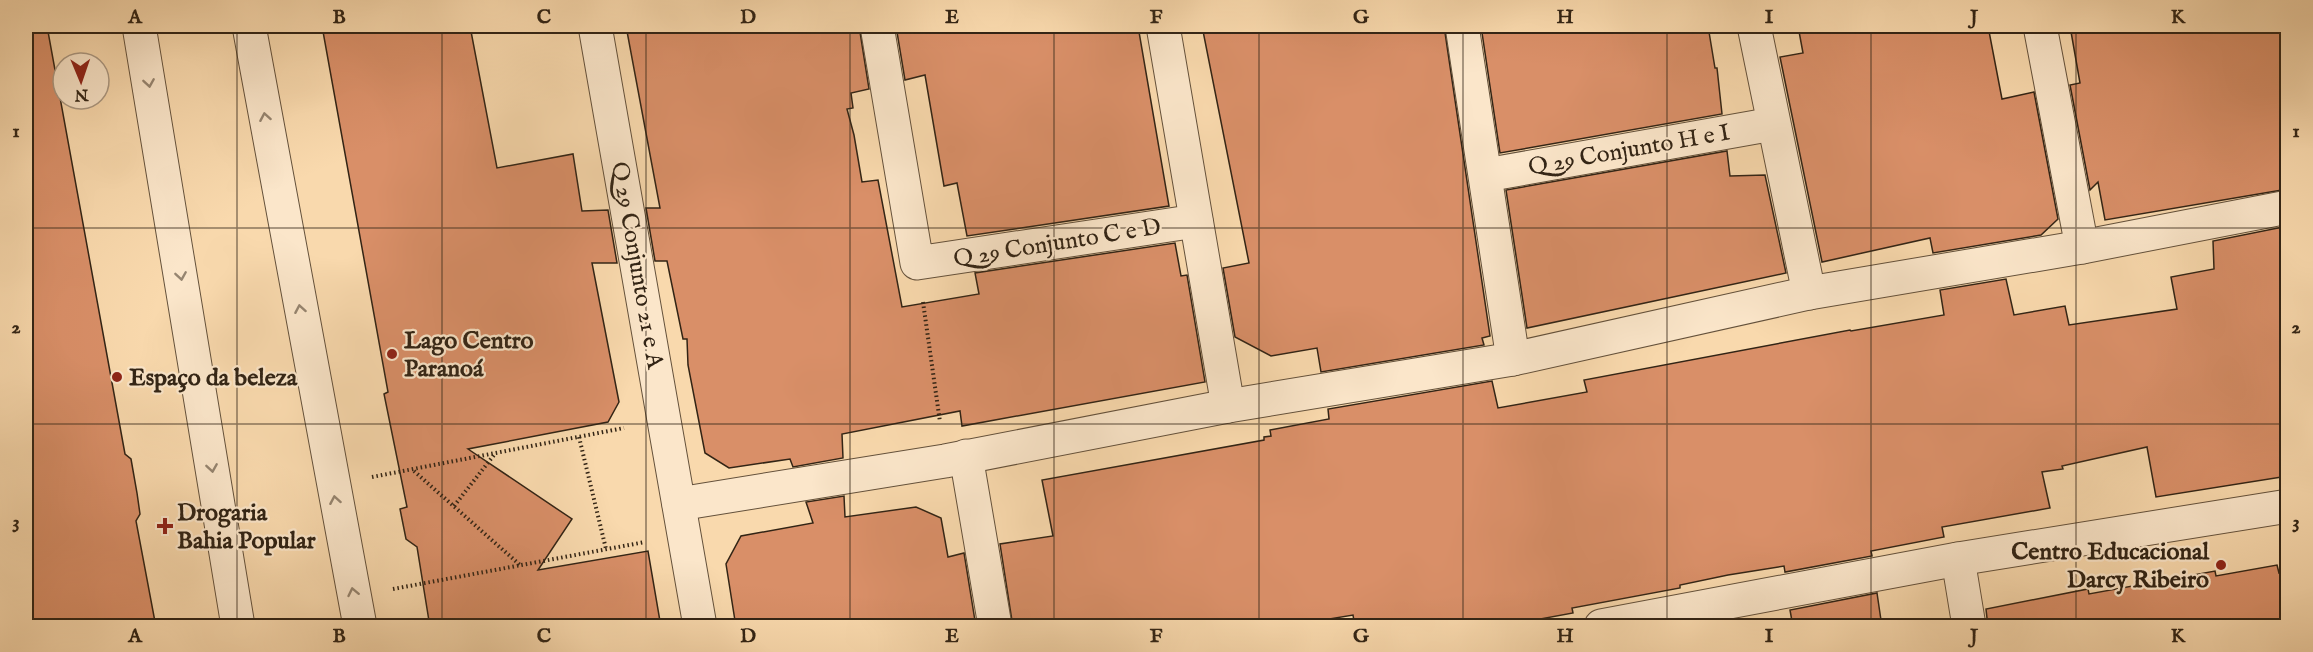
<svg xmlns="http://www.w3.org/2000/svg" width="2313" height="652" font-family="'IM FELL English',serif">
  <style>
    .building { fill: #d98f68; stroke: #322415; stroke-width: 1.5 }
    .lines { fill: none; stroke-linecap: round; stroke-linejoin: round }
    .minor-casing { stroke: #64513b; stroke-width: 35 }
    .path { stroke: #322415; stroke-width: 4; stroke-dasharray: 1.5 3; stroke-linecap: butt }
    .minor { stroke: #fbe6ca; stroke-width: 33 }
    .oneway { stroke: #968570 }
    .grid { fill: none; stroke: #322415; stroke-width: 1.5; stroke-opacity: 0.55 }
    .poi-dot { fill: #8f2418; stroke: #fbe6ca; stroke-width: 2 }
    .labels { text-anchor: middle; stroke-width: 4.5; stroke-linejoin: round; paint-order: stroke }
    .street-label { font-size: 24px; fill: #322415; stroke: #fbe6ca }
    .poi-label { font-size: 24px; font-weight: bold; fill: #322415; stroke: #fbe6ca; text-anchor: start }
    .neatline { fill: none; stroke: #322415; stroke-width: 2 }
    .grid-label { font-size: 20px; text-anchor: middle; font-weight: bold; fill: #322415 }
  </style>
  <rect width="100%" height="100%" fill="#f9d9ad"/>
  <filter id="stains"><feTurbulence type="fractalNoise" baseFrequency=".00333" numOctaves="4"/><feColorMatrix values="0 0 0 0 .2 0 0 0 0 .09 0 0 0 0 .02 0 0 0 .5 -.17"/></filter>
  <radialGradient id="worn" r=".72"><stop offset=".6" stop-color="#630" stop-opacity="0"/><stop offset="1" stop-color="#630" stop-opacity=".3"/></radialGradient>
  <g class="building">
    <polygon points="26,26 47,26 125,454 131,459 137,493 140,514 136,521 156,627 26,627"/>
    <polygon points="322,26 470,26 497,168 573,154 582,211 608,210 617,263 592,263 619,402 608,422 468,449 572,519 538,570 648,551 661,627 430,627 417,547 406,539 400,509 407,507 384,394 388,392"/>
    <polygon points="626,26 859,26 869,89 851,93 853,108 847,109 854,135 862,182 878,180 902,307 979,294 975,273 1175,243 1181,276 1187,275 1205,382 962,426 960,411 842,434 843,458 793,467 790,459 729,468 705,453 688,365 687,339 683,339 667,261 655,261 646,208 660,208"/>
    <polygon points="896,26 1138,26 1169,206 967,236 957,183 944,186 925,75 905,80"/>
    <polygon points="1202,26 1444,26 1490,336 1482,338 1484,345 1321,372 1317,348 1271,356 1235,337 1223,268 1249,263"/>
    <polygon points="1481,26 1708,26 1715,68 1717,68 1722,114 1500,153"/>
    <polygon points="1798,26 1988,26 2002,99 2034,92 2058,219 2041,235 1933,253 1930,238 1822,262 1780,57 1803,53"/>
    <polygon points="2070,26 2288,26 2288,189 2105,220 2098,182 2090,190 2070,85 2080,83"/>
    <polygon points="1727,151 1730,176 1765,175 1786,273 1527,328 1506,190"/>
    <polygon points="2288,226 2288,476 2156,497 2147,447 2062,466 2063,469 2042,472 2050,508 1942,527 1944,537 1871,551 1872,556 1785,572 1784,566 1728,575 1680,585 1680,588 1572,608 1573,613 1496,627 1464,627 1463,620 1418,627 1355,627 1353,615 1281,627 1013,627 1000,544 1053,536 1042,480 1264,440 1264,437 1271,436 1270,430 1329,419 1328,409 1492,381 1498,408 1587,392 1584,380 1850,330 1851,331 1944,315 1940,290 2006,279 2014,315 2065,306 2069,325 2177,309 2171,277 2214,269 2213,241"/>
    <polygon points="844,496 845,517 916,507 941,518 948,557 964,553 976,627 736,627 726,564 741,536 813,523 806,502"/>
    <polygon points="2277,565 2279,573 2288,571 2288,627 1988,627 1986,609 2088,589 2089,594 2215,571 2216,576"/>
    <polygon points="1877,593 1882,627 1793,627 1790,610"/>
  </g>
  <g class="lines">
    <defs>
      <g id="minor">
        <polyline points="139,26 238,626"/>
        <polyline points="249,26 360,626"/>
        <polyline points="595,26 700,626"/>
        <polyline points="877,26 917,263 1196,221"/>
        <polyline points="1163,26 1228,406"/>
        <polyline points="1462,26 1513,359"/>
        <polyline points="1754,26 1809,293"/>
        <polyline points="2040,26 2082,247"/>
        <polyline points="1486,175 1773,124"/>
        <polyline points="966,456 995,626"/>
        <polyline points="679,504 945,461 1228,406 1513,359 1809,293 2082,247 2288,207"/>
        <polyline points="1958,559 1969,626"/>
        <polyline points="1601,626 1958,559 2288,506"/>
      </g>
    </defs>
    <use href="#minor" class="minor-casing"/>
    <g class="path">
      <polyline points="923,302 940,422"/>
      <polyline points="579,437 606,549"/>
      <polyline points="414,471 520,565"/>
      <polyline points="372,477 624,428"/>
      <polyline points="454,506 494,455"/>
      <polyline points="393,589 645,542"/>
    </g>
    <use href="#minor" class="minor"/>
  </g>
  <defs><path id="oneway-chevron" d="M-2-3.5L2.5 0L-2 3.5" fill="none" stroke-width="1.6" stroke-linecap="round" stroke-linejoin="round" transform="scale(1.5)"/></defs>
  <g class="oneway">
    <use href="#oneway-chevron" transform="translate(149 83) rotate(81)"/>
    <use href="#oneway-chevron" transform="translate(265 117) rotate(-100)"/>
    <use href="#oneway-chevron" transform="translate(181 276) rotate(81)"/>
    <use href="#oneway-chevron" transform="translate(300 309) rotate(-100)"/>
    <use href="#oneway-chevron" transform="translate(212 468) rotate(81)"/>
    <use href="#oneway-chevron" transform="translate(335 500) rotate(-100)"/>
    <use href="#oneway-chevron" transform="translate(353 592) rotate(-102)"/>
  </g>
  <path class="grid" d="M237,26V626M442,26V626M646,26V626M850,26V626M1054,26V626M1259,26V626M1463,26V626M1667,26V626M1871,26V626M2076,26V626M26,228H2288M26,424H2288"/>
  <g class="poi-dot">
    <circle cx="392" cy="354" r="6"/>
    <circle cx="117" cy="377" r="6"/>
    <path d="M162 517h6v6h6v6h-6v6h-6v-6h-6v-6h6z"/>
    <circle cx="2221" cy="565" r="6"/>
  </g>
  <g class="labels">
    <g class="street-label">
      <text transform="translate(1629 149) rotate(-10)" y="8">Q 29 Conjunto H e I</text>
      <text transform="translate(1057 242) rotate(-9)" y="8">Q 29 Conjunto C e D</text>
      <text transform="translate(638 265) rotate(80)" y="8">Q 29 Conjunto 21 e A</text>
    </g>
    <g class="poi-label">
      <text x="404" y="348">Lago Centro<tspan x="404" dy="28">Paranoá</tspan></text>
      <text x="129" y="385">Espaço da beleza</text>
      <text x="177" y="520">Drogaria<tspan x="177" dy="28">Bahia Popular</tspan></text>
      <text x="2209" y="559" text-anchor="end">Centro Educacional<tspan x="2209" dy="28">Darcy Ribeiro</tspan></text>
    </g>
  </g>
  <rect width="2313" height="652" fill="none" stroke="#f9d9ad" stroke-width="66"/>
  <g transform="translate(81 81) rotate(178)"><circle r="28" fill="#fbe6ca" stroke="#ab9882" stroke-width="1.5"/>
  <path d="M0-4.5L10 22L0 15L-10 22Z" fill="#8f2418"/>
  <text y="-9" font-size="16" font-weight="bold" text-anchor="middle" fill="#322415">N</text>
  </g>
  <rect x="33" y="33" width="2247" height="586" class="neatline"/>
  <g class="grid-label">
    <text x="135" y="23">A</text>
    <text x="339" y="23">B</text>
    <text x="544" y="23">C</text>
    <text x="748" y="23">D</text>
    <text x="952" y="23">E</text>
    <text x="1156" y="23">F</text>
    <text x="1361" y="23">G</text>
    <text x="1565" y="23">H</text>
    <text x="1769" y="23">I</text>
    <text x="1974" y="23">J</text>
    <text x="2178" y="23">K</text>
    <text x="16" y="137">1</text>
    <text x="2296" y="137">1</text>
    <text x="16" y="333">2</text>
    <text x="2296" y="333">2</text>
    <text x="16" y="528">3</text>
    <text x="2296" y="528">3</text>
    <text x="135" y="642">A</text>
    <text x="339" y="642">B</text>
    <text x="544" y="642">C</text>
    <text x="748" y="642">D</text>
    <text x="952" y="642">E</text>
    <text x="1156" y="642">F</text>
    <text x="1361" y="642">G</text>
    <text x="1565" y="642">H</text>
    <text x="1769" y="642">I</text>
    <text x="1974" y="642">J</text>
    <text x="2178" y="642">K</text>
  </g>
  <rect width="100%" height="100%" filter="url(#stains)"/>
  <rect width="100%" height="100%" fill="url(#worn)"/>
</svg>
